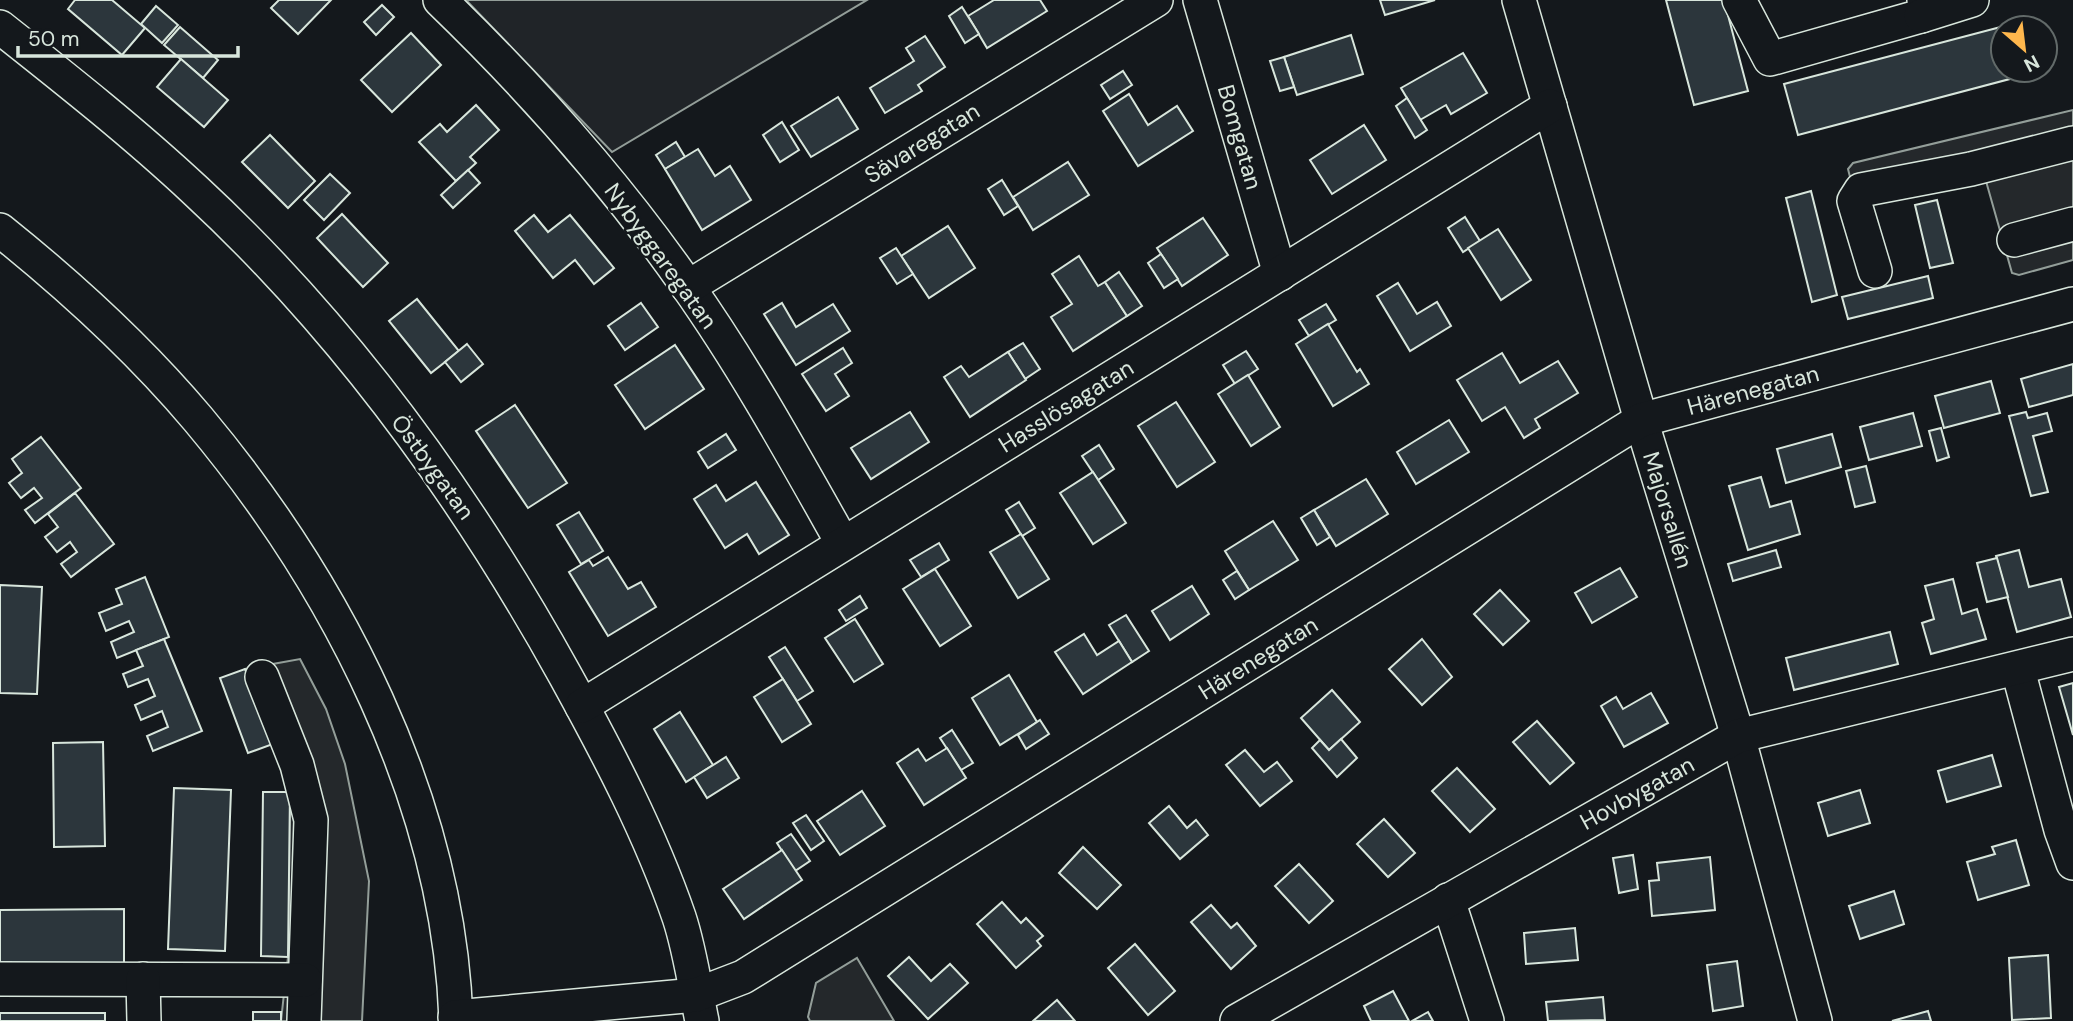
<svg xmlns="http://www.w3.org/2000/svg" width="2073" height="1021" font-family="'DM Sans',sans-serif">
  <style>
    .green { fill: #202428; stroke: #939e99; stroke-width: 2 }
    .parking { fill: #24282b; stroke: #939e99; stroke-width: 2 }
    .building { fill: #2c363c; stroke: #d8e6dc; stroke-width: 2 }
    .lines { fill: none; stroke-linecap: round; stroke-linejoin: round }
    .minor-casing { stroke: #d8e6dc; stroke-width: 36 }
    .minor { stroke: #14181c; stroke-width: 33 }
    .labels { text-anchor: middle; stroke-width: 5; stroke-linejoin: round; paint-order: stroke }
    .street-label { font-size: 23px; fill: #d8e6dc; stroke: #14181c }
  </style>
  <rect width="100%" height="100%" fill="#14181c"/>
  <polygon class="green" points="466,0 867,0 612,152"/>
  <g class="parking">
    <polygon points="2073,110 2073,260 2019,275 2012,273 1984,174 1852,185 1848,169 1853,163"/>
    <polygon points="300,659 326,709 345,764 369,881 362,1021 281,1021 288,957 290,792 245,669"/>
    <polygon points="857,958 894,1021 810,1021 808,1017 816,983"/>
  </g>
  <g class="building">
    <polygon points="75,0 112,0 145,28 122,55 68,9"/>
    <polygon points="279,0 331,0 298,34 271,8"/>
    <polygon points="994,0 1040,0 1047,11 987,48 968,16"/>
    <polygon points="1380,0 1435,0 1385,15"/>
    <polygon points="1666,0 1724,0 1748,91 1694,105"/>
    <polygon points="382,5 394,17 376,35 364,22"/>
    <polygon points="156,6 178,25 162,43 141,24"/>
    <polygon points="962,7 979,34 965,43 949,16"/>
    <polygon points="2031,19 2033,28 2003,28 2003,70 2044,70 1798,135 1784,84"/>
    <polygon points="180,27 218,60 203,78 164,45"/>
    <polygon points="411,33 441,65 392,112 361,80"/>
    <polygon points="1351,35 1363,74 1297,95 1284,57"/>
    <polygon points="925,36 945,67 918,85 922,91 885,113 870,88 914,61 906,48"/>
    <polygon points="1463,53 1487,93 1451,114 1446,105 1420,120 1401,88"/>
    <polygon points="1284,57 1294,87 1280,91 1270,61"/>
    <polygon points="181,59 228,100 204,127 157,87"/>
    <polygon points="1123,71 1132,85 1110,99 1101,85"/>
    <polygon points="1129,94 1148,125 1177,106 1193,131 1138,166 1103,111"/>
    <polygon points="838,97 858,129 811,157 791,126"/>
    <polygon points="1407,98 1427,130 1415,138 1396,106"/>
    <polygon points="476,105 499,130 470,157 476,163 456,181 419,142 440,124 447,132"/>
    <polygon points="782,122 799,150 780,162 763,135"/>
    <polygon points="1364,125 1386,160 1332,194 1310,160"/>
    <polygon points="270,135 315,181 288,208 242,162"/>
    <polygon points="676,142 685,157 665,169 656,155"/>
    <polygon points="698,149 715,176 730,166 751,200 702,230 665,169"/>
    <polygon points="1068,162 1089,195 1033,230 1013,197"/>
    <polygon points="468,170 480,183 453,208 441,195"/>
    <polygon points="330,174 350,193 324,220 304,200"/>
    <polygon points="1002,180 1018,206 1004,215 988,189"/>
    <polygon points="1811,191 1837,295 1812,302 1786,198"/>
    <polygon points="1937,200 1953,263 1930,268 1915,205"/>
    <polygon points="342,214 388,263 363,287 317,238"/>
    <polygon points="534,215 548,232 570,215 614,268 594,284 575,260 553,278 515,231"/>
    <polygon points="1465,217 1480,241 1463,252 1448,228"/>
    <polygon points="1203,218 1228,255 1182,286 1157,248"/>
    <polygon points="948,226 975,268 929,298 901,256"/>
    <polygon points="1498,229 1531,280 1501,300 1468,248"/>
    <polygon points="896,248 913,274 897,284 880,258"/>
    <polygon points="1161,254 1178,279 1164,288 1148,263"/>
    <polygon points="1079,256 1098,286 1105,282 1127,316 1073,351 1051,317 1072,304 1052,274"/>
    <polygon points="1119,272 1142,306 1127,316 1105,282"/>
    <polygon points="1928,276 1933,298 1848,319 1842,297"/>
    <polygon points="1398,283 1417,314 1437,302 1451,326 1410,351 1377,296"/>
    <polygon points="417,299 459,351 431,373 389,321"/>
    <polygon points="641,303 658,327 625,350 608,326"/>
    <polygon points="782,303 796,327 833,304 850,331 796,365 764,314"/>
    <polygon points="1326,304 1336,320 1309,336 1299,320"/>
    <polygon points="1328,324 1357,372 1360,369 1369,384 1333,406 1296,344"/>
    <polygon points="1023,343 1040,369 1025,379 1008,352"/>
    <polygon points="467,344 483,364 461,382 445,362"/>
    <polygon points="675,345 704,389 645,429 615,385"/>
    <polygon points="843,348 852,363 835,374 849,396 826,411 802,374"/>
    <polygon points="1246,351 1258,369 1235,384 1223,365"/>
    <polygon points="1008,352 1026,380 970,417 944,377 961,366 969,377"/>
    <polygon points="1502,353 1520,383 1558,361 1578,393 1535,419 1540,428 1524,438 1505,407 1482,421 1457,380"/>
    <polygon points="2073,364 2073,395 2029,407 2021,379"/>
    <polygon points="1248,375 1280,427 1251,446 1218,394"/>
    <polygon points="1991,381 2000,413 1944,428 1935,396"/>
    <polygon points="1176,402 1215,462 1177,487 1138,426"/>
    <polygon points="515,405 567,483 528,508 476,431"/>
    <polygon points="910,412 929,442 871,479 851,448"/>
    <polygon points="2026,412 2028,418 2047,413 2052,431 2033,436 2048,492 2031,496 2009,416"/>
    <polygon points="1913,413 1922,446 1869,460 1860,427"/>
    <polygon points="1449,420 1469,452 1416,484 1397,452"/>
    <polygon points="1941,428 1949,457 1937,461 1929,431"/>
    <polygon points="726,434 736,450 708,468 698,452"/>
    <polygon points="1832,434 1841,467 1786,483 1777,449"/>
    <polygon points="41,437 81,488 35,523 25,510 42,498 34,488 21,498 9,483 22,473 12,459"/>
    <polygon points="1099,445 1114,469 1098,480 1082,456"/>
    <polygon points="1866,466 1875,502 1855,507 1846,471"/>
    <polygon points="1093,472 1126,523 1093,544 1060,493"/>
    <polygon points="1761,477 1770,507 1791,501 1800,534 1748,550 1729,486"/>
    <polygon points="1366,479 1388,514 1336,546 1314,510"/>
    <polygon points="756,482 789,535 759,554 747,534 725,548 694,499 716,485 726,501"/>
    <polygon points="75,493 114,544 71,577 61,564 77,552 70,542 57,552 45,537 58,527 48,514"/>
    <polygon points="1019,502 1035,528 1022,536 1006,510"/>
    <polygon points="1314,510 1330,537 1317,545 1301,518"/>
    <polygon points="579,512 603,551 581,564 557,525"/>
    <polygon points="1273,521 1298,560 1249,590 1225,551"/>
    <polygon points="1021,534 1049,579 1018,598 990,552"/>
    <polygon points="939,543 949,560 921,577 910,560"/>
    <polygon points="1776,550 1781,567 1733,581 1728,564"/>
    <polygon points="2019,550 2029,587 2061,579 2071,617 2017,632 1996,556"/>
    <polygon points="608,557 628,589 641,582 656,607 608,636 569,572 589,560 593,566"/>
    <polygon points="1997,558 2008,597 1987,602 1977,563"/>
    <polygon points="1620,568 1637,597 1592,623 1575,593"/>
    <polygon points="935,569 971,626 940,646 903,589"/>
    <polygon points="1237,571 1249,590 1235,599 1223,580"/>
    <polygon points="145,577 169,637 117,658 111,642 134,632 129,621 106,631 99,613 122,604 116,589"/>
    <polygon points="1953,579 1962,614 1977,609 1986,639 1931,654 1922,623 1934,619 1925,586"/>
    <polygon points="0,585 42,587 37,694 0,693"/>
    <polygon points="1192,586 1209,614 1170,640 1152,611"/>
    <polygon points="1500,590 1529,621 1503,645 1474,614"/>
    <polygon points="860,596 867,608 846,621 839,610"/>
    <polygon points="1126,615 1149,651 1132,662 1109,625"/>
    <polygon points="855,619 883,664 854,682 825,638"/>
    <polygon points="1890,632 1898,664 1794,690 1786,658"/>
    <polygon points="1084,634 1097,655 1119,641 1132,662 1083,694 1055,652"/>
    <polygon points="164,639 202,731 153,751 147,736 168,727 162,711 141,720 135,705 155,696 148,679 128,687 123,674 143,666 136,650"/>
    <polygon points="1422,639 1452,677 1422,705 1389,669"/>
    <polygon points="785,647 813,691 797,701 769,657"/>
    <polygon points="245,669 273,744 248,753 220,678"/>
    <polygon points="1009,675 1037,722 1000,745 972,698"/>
    <polygon points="783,679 811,724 782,742 754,697"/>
    <polygon points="2073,683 2073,735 2059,687"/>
    <polygon points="1332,690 1360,722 1329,750 1301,718"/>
    <polygon points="1651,693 1668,723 1624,747 1601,706 1616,697 1623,709"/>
    <polygon points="680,712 713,765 686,782 654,729"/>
    <polygon points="1040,720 1049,734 1026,749 1018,735"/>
    <polygon points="1537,721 1574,763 1550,784 1513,742"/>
    <polygon points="952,730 973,763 961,770 940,738"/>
    <polygon points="1341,739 1357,758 1337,777 1312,748 1320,740 1329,750"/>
    <polygon points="103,742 105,846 54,847 53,743"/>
    <polygon points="947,748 966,778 924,805 897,763 918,749 926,761"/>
    <polygon points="1245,750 1264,772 1277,762 1292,781 1260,806 1226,765"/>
    <polygon points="1992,755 2001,786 1947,802 1938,771"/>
    <polygon points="726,757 739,778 707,798 694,777"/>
    <polygon points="1457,768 1495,809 1470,832 1432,791"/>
    <polygon points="174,788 231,790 225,951 168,949"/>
    <polygon points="1860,790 1870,823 1828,836 1818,803"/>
    <polygon points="862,791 885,826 840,855 817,821"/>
    <polygon points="263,792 290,792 288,957 261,956"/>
    <polygon points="1169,806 1187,828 1196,820 1208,835 1180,859 1149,823"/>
    <polygon points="806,815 824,841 811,850 793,823"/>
    <polygon points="1384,819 1415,853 1388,877 1357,844"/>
    <polygon points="791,834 810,861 795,871 777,843"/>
    <polygon points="2016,840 2029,885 1978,900 1967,862 1995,854 1992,847"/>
    <polygon points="1083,847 1121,885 1097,909 1059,873"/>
    <polygon points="782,850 802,880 744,919 723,889"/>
    <polygon points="1633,855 1638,889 1619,893 1613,858"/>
    <polygon points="1710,857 1715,910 1652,916 1649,881 1659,880 1657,863"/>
    <polygon points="1299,864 1333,901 1309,923 1275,886"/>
    <polygon points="1894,891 1904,924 1860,939 1849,906"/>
    <polygon points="1002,902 1021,923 1026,918 1043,936 1037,941 1041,946 1016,968 977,924"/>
    <polygon points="1211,905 1231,928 1237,923 1256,946 1231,969 1191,922"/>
    <polygon points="124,909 124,964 0,964 0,910"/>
    <polygon points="1575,928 1578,960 1526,964 1524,933"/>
    <polygon points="1135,944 1175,991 1148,1015 1108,968"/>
    <polygon points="2048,955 2051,1018 2012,1020 2009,958"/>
    <polygon points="909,957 931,981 950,964 968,983 928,1019 888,976"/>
    <polygon points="1737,961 1743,1006 1713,1011 1707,965"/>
    <polygon points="1393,991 1409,1021 1371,1021 1364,1006"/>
    <polygon points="1603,997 1605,1020 1548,1021 1546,1002"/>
    <polygon points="1057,1000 1075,1021 1033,1021"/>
    <polygon points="1928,1011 1931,1021 1892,1021"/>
    <rect x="253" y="1012" width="28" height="9"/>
    <polygon points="1428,1012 1433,1021 1412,1021"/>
    <rect x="0" y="1013" width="105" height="8"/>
  </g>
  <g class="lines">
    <defs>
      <g id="minor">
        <path d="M440,0C530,87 614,181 686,284C744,366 793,455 842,542"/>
        <polyline points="1200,0 1280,274"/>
        <polyline points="1519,0 1641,420 1738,736 1815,1021"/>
        <polyline points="1739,0 1770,59 1921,16 1927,11 1924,0"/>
        <polyline points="1921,16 1972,0"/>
        <path d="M0,27C67,80 134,133 196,191C345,329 467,498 565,675C608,753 650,833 679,917C690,950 695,987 702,1021"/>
        <path d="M0,230C71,287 139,349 198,419C337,585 449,801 456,1021"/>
        <polyline points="2014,240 2073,224"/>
        <polyline points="1875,271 1854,201 1861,190 1971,169 2073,143"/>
        <polyline points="688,287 1156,0"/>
        <polyline points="2018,670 2061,830 2073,863"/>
        <polyline points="262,677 297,765 311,820 304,1021"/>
        <polyline points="582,706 1550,106"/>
        <polyline points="1448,900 1487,1021"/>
        <polyline points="0,979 305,980"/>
        <polyline points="143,979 144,1021"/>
        <polyline points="455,1017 696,995 743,977 1641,420 2073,304"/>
        <polyline points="1237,1021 1738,736 2073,654"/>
      </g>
    </defs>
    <use href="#minor" class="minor-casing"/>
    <use href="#minor" class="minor"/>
  </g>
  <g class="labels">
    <g class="street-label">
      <text transform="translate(1240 137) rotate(74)" y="8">Bomgatan</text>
      <text transform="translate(922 143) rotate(-32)" y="8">Sävaregatan</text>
      <text transform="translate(661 256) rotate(54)" y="8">Nybyggaregatan</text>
      <text transform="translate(1753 390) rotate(-15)" y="8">Härenegatan</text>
      <text transform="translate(1066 406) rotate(-32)" y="8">Hasslösagatan</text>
      <text transform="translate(433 467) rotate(54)" y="8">Östbygatan</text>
      <text transform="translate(1668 510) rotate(73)" y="8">Majorsallén</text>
      <text transform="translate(1258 658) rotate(-32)" y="8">Härenegatan</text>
      <text transform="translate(1637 793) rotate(-29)" y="8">Hovbygatan</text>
    </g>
  </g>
  <g transform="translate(2024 49) rotate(152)"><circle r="33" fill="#14181c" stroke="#626a69" stroke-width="2"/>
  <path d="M0-5L12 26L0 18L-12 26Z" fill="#ffb74d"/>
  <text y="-10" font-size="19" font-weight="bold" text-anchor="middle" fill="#d8e6dc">N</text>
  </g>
  <path d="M18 46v10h220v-10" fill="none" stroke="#d8e6dc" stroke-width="3.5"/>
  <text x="28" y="46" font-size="21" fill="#d8e6dc" stroke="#14181c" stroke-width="5" paint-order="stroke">50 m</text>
</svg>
